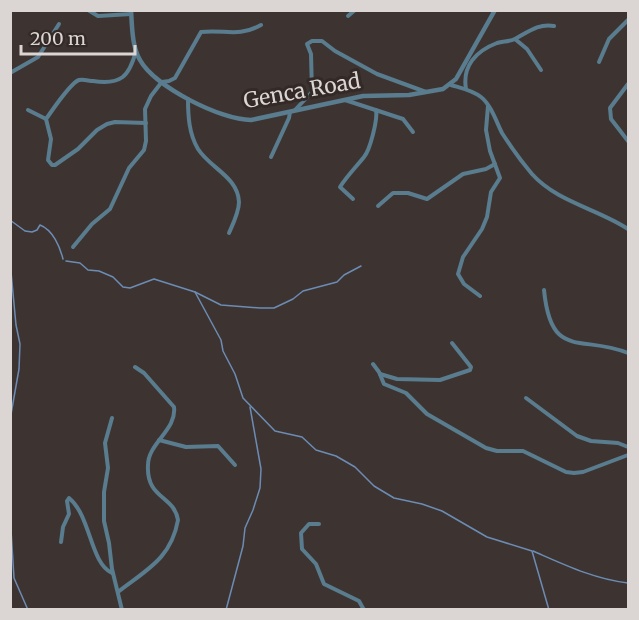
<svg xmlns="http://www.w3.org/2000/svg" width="639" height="620" font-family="Merriweather,serif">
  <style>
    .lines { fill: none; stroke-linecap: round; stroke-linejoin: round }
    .stream { stroke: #6c8cb5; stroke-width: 1.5 }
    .minor { stroke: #597c8e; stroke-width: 4 }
    .tertiary { stroke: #597c8e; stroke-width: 4.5 }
    .labels { text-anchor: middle; stroke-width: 6; stroke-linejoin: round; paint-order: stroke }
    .street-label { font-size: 21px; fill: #dbd5d3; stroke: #332a27 }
  </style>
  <rect width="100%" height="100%" fill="#3d3431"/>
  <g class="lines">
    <g class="stream">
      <path d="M10,220L25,231L32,232L37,230L40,225C53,230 60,247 63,259"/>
      <polyline points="10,261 16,325 20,344 19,369 10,420"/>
      <polyline points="66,261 80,263 88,270 99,271 113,277 123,287 130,288 154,279 195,292 221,305 260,308 274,308 293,299 303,291 337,282 344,275 361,266"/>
      <polyline points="195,292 221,340 223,351 235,374 243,398 275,431 302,437 316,450 336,456 355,467 374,486 394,498 422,504 442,511 487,537 532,551 549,610"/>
      <polyline points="10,514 14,578 28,610"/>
      <path d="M533,551C565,565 594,579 628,583"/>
      <polyline points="226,610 243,546 245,528 253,510 260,488 261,469 250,407"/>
    </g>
    <g class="minor">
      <polyline points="88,10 98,16 131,14"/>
      <polyline points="348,16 355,10"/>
      <polyline points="515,39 527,49 541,70"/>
      <path d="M136,51C129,77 121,85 93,81C89,81 84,79 79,80C70,83 52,111 46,119L51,139L48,160L52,165H55L78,149L97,130L107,124L115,122L146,123"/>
      <polyline points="599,62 609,39 628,20"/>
      <polyline points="10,73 38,57 59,24"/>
      <path d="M162,82L169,81L175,78L201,32C225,29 237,38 261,25"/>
      <polyline points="628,84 610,108 611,119 628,141"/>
      <path d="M451,85C461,88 472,90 481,97C491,105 496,121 502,133C511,147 521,161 532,174C557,202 598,209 628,229"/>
      <path d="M466,89C462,66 476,51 497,43C503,41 509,42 515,39C528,32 539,23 554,26"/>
      <path d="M188,99C188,116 189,134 198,149C210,168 238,177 239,202C239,212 233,224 229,233"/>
      <polyline points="345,100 403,119 413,132"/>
      <polyline points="28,110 46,119"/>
      <polyline points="295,110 312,92 311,54 307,44 312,41 322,41 335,51 377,74 426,92"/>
      <polyline points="271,157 289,118 290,112"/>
      <path d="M353,199L340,187C347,176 356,167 364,157C370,150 378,119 376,110"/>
      <polyline points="378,206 393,193 408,193 427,199 463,174 486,169 495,164"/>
      <polyline points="73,247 92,224 110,209 129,168 144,150 146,141 145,109 151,96 161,83"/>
      <path d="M544,290C551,361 581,334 628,353"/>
      <polyline points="480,296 464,284 458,274 463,257 482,229 487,217 491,192 500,178 490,151 486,130 488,106"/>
      <polyline points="373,364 379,372 384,384 406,393 427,414 486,448 497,451 523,451 566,472 574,473 583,472 628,455"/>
      <polyline points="380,374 397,379 440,380 470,370 471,367 452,343"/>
      <polyline points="526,398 577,436 591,441 618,443 628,447"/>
      <polyline points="112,418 105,443 108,468 104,492 104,521 109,543 112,569 122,610"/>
      <polyline points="159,440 186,447 218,446 235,465"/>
      <polyline points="319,524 309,524 301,533 302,549 316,564 324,584 359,601 364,610"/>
      <path d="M61,542L63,527L69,514L67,501L69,498C91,516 90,563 112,573"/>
      <path d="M118,592C146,570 171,559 178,520C174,495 146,499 148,465C148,443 177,430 174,407L144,373L135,367"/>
    </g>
    <path class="tertiary" d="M131,10C132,26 132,47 140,60C155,87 221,120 251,120L363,96L409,95L443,89L456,79L495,10"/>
  </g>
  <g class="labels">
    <g class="street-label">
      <text transform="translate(302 91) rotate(-10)" y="7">Genca Road</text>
    </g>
  </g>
  <rect width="639" height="620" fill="none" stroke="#dbd5d3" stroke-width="24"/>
  <path d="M21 45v9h114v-9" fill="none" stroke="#dbd5d3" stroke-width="3"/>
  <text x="30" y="45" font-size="18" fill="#dbd5d3" stroke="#332a27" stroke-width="4.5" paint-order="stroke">200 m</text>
</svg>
